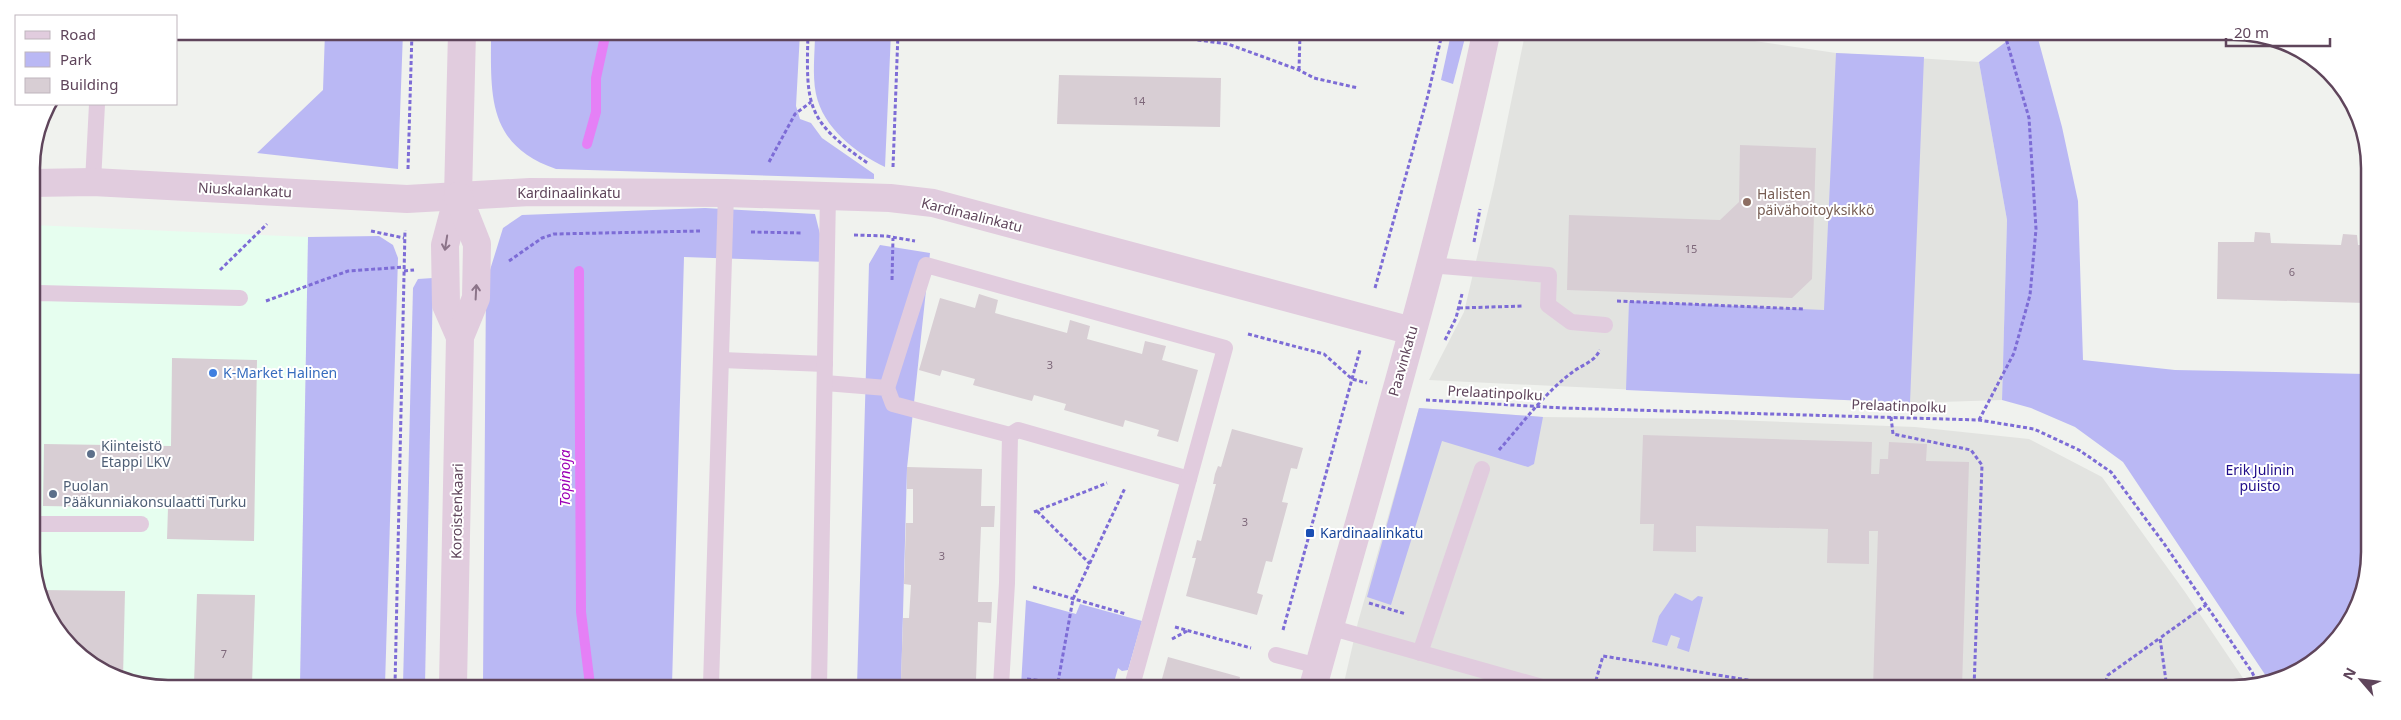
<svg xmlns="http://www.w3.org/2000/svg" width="2401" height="720" font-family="'Noto Sans',sans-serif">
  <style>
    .commercial { fill: #e6feef }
    .education { fill: #e2e3e0 }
    .green { fill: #bab8f4 }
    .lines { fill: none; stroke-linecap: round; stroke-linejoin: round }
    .stream { stroke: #e580f6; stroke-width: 10 }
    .building { fill: #d8ced4 }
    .path { stroke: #7d6cd6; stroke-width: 3; stroke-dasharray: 4 2.5; stroke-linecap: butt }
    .service { stroke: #e1ccde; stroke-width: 16 }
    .minor { stroke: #e1ccde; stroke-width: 28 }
    .tertiary { stroke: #e1ccde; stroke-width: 28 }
    .oneway { stroke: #8c7489 }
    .education-dot { fill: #8d6e63; stroke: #fff; stroke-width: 2 }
    .shop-dot { fill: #3f7fe0; stroke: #fff; stroke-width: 2 }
    .service-dot { fill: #5c6f8a; stroke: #fff; stroke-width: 2 }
    .transit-dot { fill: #1a4fb4; stroke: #fff; stroke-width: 2 }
    .labels { text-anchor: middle; stroke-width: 4; stroke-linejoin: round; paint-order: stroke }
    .number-label { font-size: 11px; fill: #7d6779 }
    .street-label { font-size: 14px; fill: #5f455b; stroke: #fff }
    .education-label { font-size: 14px; fill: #785e54; stroke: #fff; text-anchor: start }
    .shop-label { font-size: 14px; fill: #366cbe; stroke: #fff; text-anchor: start }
    .service-label { font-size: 14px; fill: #4e5e75; stroke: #fff; text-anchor: start }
    .park-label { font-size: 14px; fill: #1f0c89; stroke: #fff }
    .transit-label { font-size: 14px; fill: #164399; stroke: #fff; text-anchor: start }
    .water-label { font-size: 15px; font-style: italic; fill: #9d00b6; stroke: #fff }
    .rim { fill: none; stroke: #5f455b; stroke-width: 2.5 }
  </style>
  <rect width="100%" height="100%" fill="#f0f2ee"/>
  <polygon class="commercial" points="32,225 308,237 300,685 133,684 71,648 34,578"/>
  <g class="education">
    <polygon points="1525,34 1714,35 1836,53 1979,62 2007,220 2002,400 1910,403 1429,380 1464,312 1494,185"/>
    <polygon points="1419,408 1543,417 1707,419 1915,427 2029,439 2102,477 2185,592 2249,687 1343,687 1358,622"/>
  </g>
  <g class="green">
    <polygon points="325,32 403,32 398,169 257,153 323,90"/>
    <path d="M491,32L800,33L796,106L800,119L811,123L822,138L874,174V179L556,169C486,145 491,94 491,32Z"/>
    <path d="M815,33H891L885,167C856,153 823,128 816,94C812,74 815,53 815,33Z"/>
    <polygon points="1451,34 1466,34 1453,84 1441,80"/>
    <polygon points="2015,35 2037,35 2062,127 2078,201 2083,360 2175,370 2366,374 2365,587 2323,655 2285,678 2270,682 2123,462 2075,427 2031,408 2002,400 2007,220 1979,62"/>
    <polygon points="1836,53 1924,57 1910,403 1626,390 1629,301 1824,310"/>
    <polygon points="705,208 815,214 827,262 684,257 672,685 483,685 486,283 503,228 522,215"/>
    <polygon points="379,236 393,245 398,258 385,685 300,685 308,237"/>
    <polygon points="880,245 930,253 907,468 901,686 857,686 869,264"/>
    <polygon points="433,278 425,685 403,685 413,288 418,279"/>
    <polygon points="1419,408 1543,417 1534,464 1528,467 1442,441 1391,605 1367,597"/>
    <polygon points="1675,593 1692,601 1698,596 1703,597 1689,652 1677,648 1680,638 1671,635 1667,646 1652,642 1659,616"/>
    <polygon points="1026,600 1076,614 1080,604 1142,621 1128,670 1122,671 1118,668 1113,686 1021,686"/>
  </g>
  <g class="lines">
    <g class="stream">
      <polyline points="587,144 596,112 596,78 606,32"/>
      <polyline points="579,271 581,612 590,685"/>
    </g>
  </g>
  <g class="building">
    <polygon points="1059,75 1221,78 1220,127 1057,124"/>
    <polygon points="1740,145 1816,148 1812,279 1792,298 1567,290 1569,215 1720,220 1739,202"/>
    <polygon points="2255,232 2270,233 2271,243 2341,245 2343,234 2357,235 2358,245 2367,245 2366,303 2217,299 2218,242 2254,242"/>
    <polygon points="979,294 998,300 995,313 1067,333 1070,320 1090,326 1087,339 1142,354 1145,341 1166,346 1162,360 1198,370 1178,442 1157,436 1159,430 1125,420 1123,427 1064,410 1066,404 1034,395 1032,401 973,385 975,379 942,370 940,376 919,370 940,298 975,308"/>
    <polygon points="172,358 257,360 254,541 167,539 168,508 43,506 44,444 171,446"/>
    <polygon points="1232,429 1303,448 1297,469 1291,468 1282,502 1288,503 1272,562 1266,561 1257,593 1263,595 1257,615 1186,596 1196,558 1192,558 1195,548 1197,540 1201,541 1216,484 1213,484 1215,474 1218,466 1221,467"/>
    <polygon points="1643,435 1872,442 1871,474 1879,474 1880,459 1888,459 1889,442 1927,444 1926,461 1969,462 1962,688 1873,688 1878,531 1869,531 1869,564 1827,563 1828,529 1696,526 1696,552 1653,551 1654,524 1640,524"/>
    <polygon points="907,467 982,469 981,506 995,506 994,527 981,527 978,602 992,602 991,623 978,622 976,680 990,680 990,686 908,686 908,679 901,679 903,618 909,618 911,585 904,584 906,523 913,523 913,489 907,489"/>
    <polygon points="40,590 125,591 123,678 71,648"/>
    <polygon points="197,594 255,595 252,684 194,684"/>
    <polygon points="1168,657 1240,677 1238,686 1160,686"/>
  </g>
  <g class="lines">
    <g class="path">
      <path d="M808,33C806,106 806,121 869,164"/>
      <polyline points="1146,33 1228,44 1299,70 1314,78 1358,88"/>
      <polyline points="1299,70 1300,34"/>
      <polyline points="769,162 795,114 811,102"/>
      <polyline points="893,167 898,33"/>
      <polyline points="408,169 412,32"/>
      <polyline points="371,231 404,238"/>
      <polyline points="751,232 803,233"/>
      <polyline points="854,235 886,236 915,241"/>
      <polyline points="1474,242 1480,209"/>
      <polyline points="509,261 542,238 554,234 700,231"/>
      <polyline points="220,270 267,224"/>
      <polyline points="404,271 414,270"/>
      <polyline points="892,280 893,238"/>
      <polyline points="1375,288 1428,95 1442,34"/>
      <polyline points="266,301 348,271 405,267"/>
      <polyline points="1617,301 1803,309"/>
      <polyline points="1459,308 1523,306"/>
      <polyline points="1248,334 1324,354 1352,379 1367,383"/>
      <polyline points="1445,340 1456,318 1462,294"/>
      <polyline points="1426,400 1564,408 1979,420 2034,429 2079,450 2111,472 2165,545 2252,672 2258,685"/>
      <polyline points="1891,417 1893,434 1971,450 1982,465 1974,688"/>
      <polyline points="1979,420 2014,353 2030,295 2036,229 2029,118 2005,35"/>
      <path d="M1499,450C1522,424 1545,392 1574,371C1584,364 1594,362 1600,350"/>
      <polyline points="1037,511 1090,564"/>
      <polyline points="1034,512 1107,483"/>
      <polyline points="1033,587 1126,614"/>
      <polyline points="1369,603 1406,614"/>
      <polyline points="1175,627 1251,648"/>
      <polyline points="1283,630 1360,350"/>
      <polyline points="1172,639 1187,631"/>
      <polyline points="1027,679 1089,686"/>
      <polyline points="1058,682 1073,599 1125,488"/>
      <polyline points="395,685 405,230"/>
      <polyline points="1594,687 1603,656 1796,688"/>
      <polyline points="2103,688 2108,675 2160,638"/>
      <polyline points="2167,688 2160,638 2206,605"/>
    </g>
    <g class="service">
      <polyline points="93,182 97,104"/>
      <polyline points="1429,265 1549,275 1548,305 1571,322 1605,325"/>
      <polyline points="32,296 39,293 240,298"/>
      <polyline points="722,360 825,364"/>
      <polyline points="825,383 887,388 893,404 1010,435"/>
      <polyline points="887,388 926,265 1225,348 1189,479 1018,430 1010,435 1007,583 1001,686"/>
      <polyline points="34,524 141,524"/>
      <polyline points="1329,627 1542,687"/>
      <polyline points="1420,653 1482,469"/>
      <polyline points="1276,655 1318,666"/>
      <polyline points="711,685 726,193"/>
      <polyline points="819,686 828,195"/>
      <polyline points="1132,686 1189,479"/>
    </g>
    <g class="minor">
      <polyline points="32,183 93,182 407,199 530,192 726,193 890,198 933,203 1412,331"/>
      <path d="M1313,687C1373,470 1439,254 1486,34"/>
    </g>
    <g class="tertiary">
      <polyline points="460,337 446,305 445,245 458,196 462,32"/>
      <polyline points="453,685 460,337 476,298 477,244 458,196"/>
    </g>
  </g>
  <defs><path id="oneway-shaft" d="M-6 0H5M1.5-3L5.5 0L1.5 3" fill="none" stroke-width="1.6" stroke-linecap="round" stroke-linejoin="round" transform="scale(1.25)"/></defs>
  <g class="oneway">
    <use href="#oneway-shaft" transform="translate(446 243) rotate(99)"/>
    <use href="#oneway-shaft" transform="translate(476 292) rotate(-87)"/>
  </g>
  <circle class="education-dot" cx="1747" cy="202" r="5"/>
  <circle class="shop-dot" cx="213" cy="373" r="5"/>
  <g class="service-dot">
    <circle cx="91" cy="454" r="5"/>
    <circle cx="53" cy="494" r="5"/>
  </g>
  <rect class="transit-dot" x="1305" y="528" width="10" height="10" rx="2.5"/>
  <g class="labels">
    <g class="number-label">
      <text x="1139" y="105">14</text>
      <text x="1691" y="253">15</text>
      <text x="2292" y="276">6</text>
      <text x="1050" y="369">3</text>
      <text x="1245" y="526">3</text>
      <text x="942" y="560">3</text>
      <text x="224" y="658">7</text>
    </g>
    <g class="street-label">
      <text transform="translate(245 190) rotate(3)" y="5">Niuskalankatu</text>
      <text x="569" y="198">Kardinaalinkatu</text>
      <text transform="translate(972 215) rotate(14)" y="5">Kardinaalinkatu</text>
      <text transform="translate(1403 361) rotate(-74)" y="5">Paavinkatu</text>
      <text transform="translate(1495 393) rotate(3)" y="5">Prelaatinpolku</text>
      <text transform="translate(1899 406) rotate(2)" y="5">Prelaatinpolku</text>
      <text transform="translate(457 511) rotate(-89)" y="5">Koroistenkaari</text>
    </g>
    <g class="education-label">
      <text x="1757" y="199">Halisten<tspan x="1757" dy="16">päivähoitoyksikkö</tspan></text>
    </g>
    <g class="shop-label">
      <text x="223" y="378">K-Market Halinen</text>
    </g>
    <g class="service-label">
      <text x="101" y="451">Kiinteistö<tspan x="101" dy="16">Etappi LKV</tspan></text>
      <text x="63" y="491">Puolan<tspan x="63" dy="16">Pääkunniakonsulaatti Turku</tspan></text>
    </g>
    <g class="park-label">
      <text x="2260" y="475">Erik Julinin<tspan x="2260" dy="16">puisto</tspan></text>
    </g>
    <g class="transit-label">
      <text x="1320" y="538">Kardinaalinkatu</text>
    </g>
    <g class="water-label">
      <text transform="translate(565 478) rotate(-90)" y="5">Topinoja</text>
    </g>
  </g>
  <path d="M0 0H2401V720H0ZM168 40H2233A128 128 0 0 1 2361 168V552A128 128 0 0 1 2233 680H168A128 128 0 0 1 40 552V168A128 128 0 0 1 168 40Z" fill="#fff" fill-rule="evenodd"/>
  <path class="rim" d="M168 40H2233A128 128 0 0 1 2361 168V552A128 128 0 0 1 2233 680H168A128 128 0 0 1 40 552V168A128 128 0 0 1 168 40Z"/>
  <rect x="15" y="15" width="162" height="90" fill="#ffffff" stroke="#bfb5bd"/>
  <rect x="25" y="31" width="25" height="8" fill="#e1ccde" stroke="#bfb5bd"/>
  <text x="60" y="40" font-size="15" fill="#5f455b">Road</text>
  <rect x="25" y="52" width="25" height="15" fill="#bab8f4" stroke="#bfb5bd"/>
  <text x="60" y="65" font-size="15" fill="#5f455b">Park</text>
  <rect x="25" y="78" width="25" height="15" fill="#d8ced4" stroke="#bfb5bd"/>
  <text x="60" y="90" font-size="15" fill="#5f455b">Building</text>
  <g transform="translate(2361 680) rotate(298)" stroke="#ffffff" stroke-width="4" paint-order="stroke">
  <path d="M0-4L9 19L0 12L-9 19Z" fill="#5f455b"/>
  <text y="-8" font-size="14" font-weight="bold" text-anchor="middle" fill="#5f455b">N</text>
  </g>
  <path d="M2226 38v8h104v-8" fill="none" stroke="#5f455b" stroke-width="2.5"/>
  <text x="2234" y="38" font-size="15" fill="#5f455b" stroke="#ffffff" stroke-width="4" paint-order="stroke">20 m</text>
</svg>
